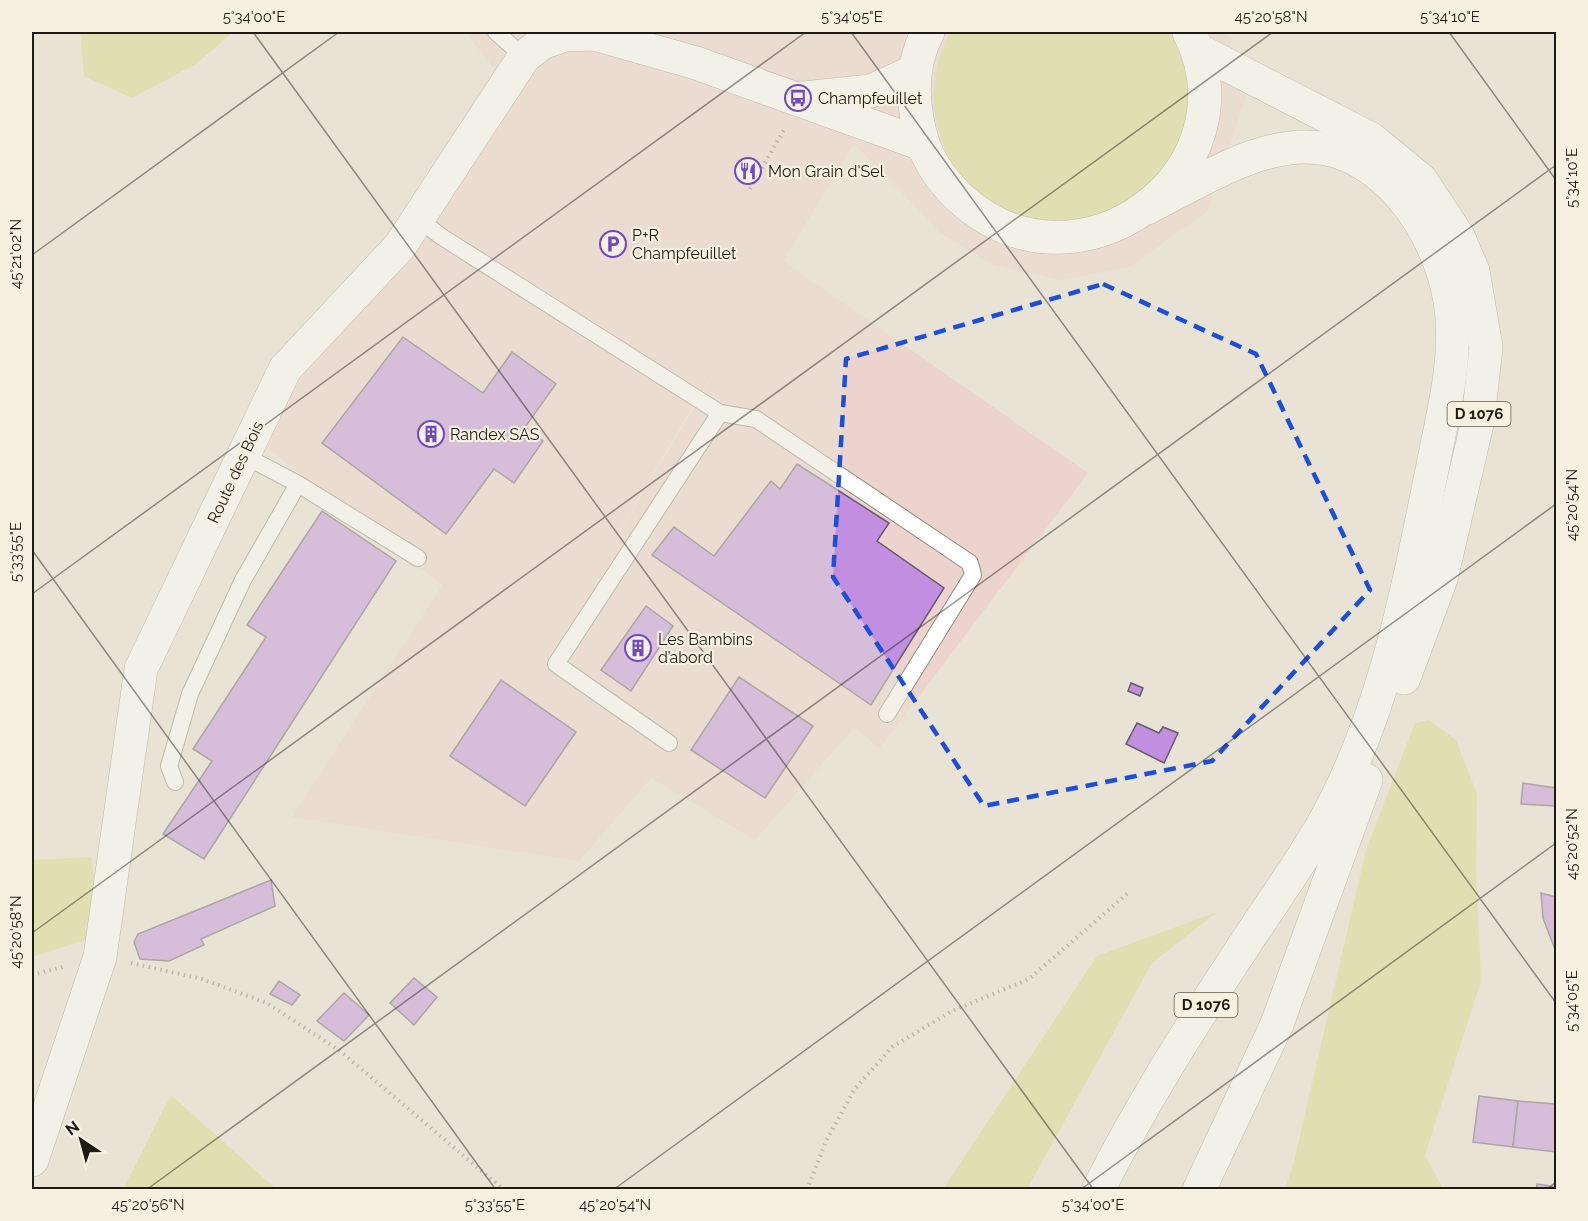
<svg xmlns="http://www.w3.org/2000/svg" width="1588" height="1221" font-family="Raleway,sans-serif">
  <style>
    .commercial { fill: #edd3ce; fill-rule: evenodd }
    .green { fill: #d4da87 }
    .building { fill: #c28ee0; stroke: #645d69; stroke-width: 1.5 }
    .lines { fill: none; stroke-linecap: round; stroke-linejoin: round }
    .lane-casing { stroke: #8f8a7d; stroke-width: 18 }
    .street-casing { stroke: #8f8a7d; stroke-width: 34 }
    .primary-casing { stroke: #8f8a7d; stroke-width: 34 }
    .highway-casing { stroke: #8f8a7d; stroke-width: 34 }
    .path { stroke: #858278; stroke-width: 4; stroke-dasharray: 1.5 4.5; stroke-linecap: butt }
    .lane { stroke: #fff; stroke-width: 16 }
    .street { stroke: #fff; stroke-width: 33 }
    .primary { stroke: #fff; stroke-width: 33 }
    .highway { stroke: #fff; stroke-width: 33 }
    .marked { fill: none; stroke: #1d4ed8; stroke-width: 4.5; stroke-dasharray: 12 8; stroke-linejoin: round }
    .ticks { fill: none; stroke: #1d1b16; stroke-width: 1.5; stroke-opacity: 0.45 }
    .labels { text-anchor: middle; stroke-width: 4.5; stroke-linejoin: round; paint-order: stroke }
    .shield { fill: #f6f0e1; stroke: #5e5b53; stroke-width: 1.5 }
    .shield-label { font-size: 15px; font-weight: bold; fill: #1d1b16 }
    .poi-label { font-size: 16px; fill: #1d1b16; stroke: #f6f0e1; text-anchor: start }
    .street-label { font-size: 16px; fill: #1d1b16; stroke: #f6f0e1 }
    .neatline { fill: none; stroke: #1d1b16; stroke-width: 2 }
    .ticks-label { font-size: 15px; text-anchor: middle; fill: #1d1b16 }
  </style>
  <rect width="100%" height="100%" fill="#e8e3d4"/>
  <path class="commercial" d="M465,32H1227L1246,96L1207,212L1129,267L1059,280L991,264L941,233L854,144L783,261L1088,473L880,748L854,728L755,840L651,778L579,861L292,817L442,585L261,443L494,68ZM726,354L619,533H618L679,429Z"/>
  <g class="green">
    <polygon points="80,32 233,32 196,64 132,98 84,76"/>
    <path d="M951,32H1170C1181,54 1190,80 1188,106C1180,207 1053,262 977,192C958,174 944,154 938,128C930,96 934,61 951,32Z"/>
    <polygon points="1429,720 1456,740 1477,794 1476,869 1481,981 1425,1155 1443,1189 1285,1189 1293,1166 1366,850 1415,723"/>
    <polygon points="91,857 104,934 32,957 32,860"/>
    <polygon points="1217,912 1152,963 1027,1189 943,1189 1097,956"/>
    <polygon points="171,1095 276,1189 123,1189"/>
  </g>
  <g class="building">
    <polygon points="403,337 483,393 512,352 556,384 525,427 543,441 514,483 494,469 446,534 322,443"/>
    <polygon points="797,464 889,523 877,541 944,588 871,705 652,555 674,527 714,556 771,481 780,489"/>
    <polygon points="322,511 396,561 204,859 163,834 212,761 193,749 266,637 247,625"/>
    <polygon points="646,606 673,626 631,691 601,670"/>
    <polygon points="739,677 813,726 765,798 691,750"/>
    <polygon points="501,680 576,732 525,806 450,756"/>
    <polygon points="1131,683 1143,688 1140,696 1128,691"/>
    <polygon points="1137,723 1159,733 1163,727 1178,733 1164,763 1126,744"/>
    <polygon points="1523,783 1556,788 1556,806 1521,804"/>
    <polygon points="271,880 275,906 201,939 204,945 169,961 140,959 134,942 138,934"/>
    <polygon points="1541,893 1556,897 1556,952 1543,918"/>
    <polygon points="414,978 437,997 414,1025 390,1003"/>
    <polygon points="279,981 300,995 292,1005 270,994"/>
    <polygon points="344,993 369,1015 344,1041 317,1021"/>
    <polygon points="1479,1096 1518,1101 1513,1147 1473,1142"/>
    <polygon points="1518,1101 1556,1104 1556,1152 1513,1147"/>
    <polygon points="1537,1184 1556,1187 1556,1190 1536,1190"/>
  </g>
  <g class="lines">
    <defs>
      <g id="lane">
        <polyline points="496,32 524,57"/>
        <polyline points="417,218 442,237 720,413 556,664 669,743"/>
        <polyline points="720,413 756,419 970,563 973,575 887,714"/>
        <polyline points="243,455 298,484 418,558"/>
        <polyline points="175,782 169,766 190,694 243,580 298,484"/>
      </g>
      <g id="street">
        <polyline points="804,98 871,91 915,71"/>
        <polyline points="32,1160 100,957 141,669 285,369 400,246 524,57 542,43 565,35 594,34 696,63 922,144"/>
      </g>
      <path id="primary" d="M928,32C911,63 912,100 920,133C926,158 942,181 960,198C1077,306 1259,172 1189,32"/>
      <g id="highway">
        <polyline points="1198,50 1371,139 1421,180 1458,236 1473,271 1486,347 1478,420 1441,579 1404,678"/>
        <path d="M1098,1190C1141,1105 1191,1026 1243,947C1269,907 1298,867 1322,826C1385,715 1408,588 1433,465C1443,413 1459,355 1450,301C1444,264 1426,225 1401,196C1319,103 1235,163 1147,208"/>
        <polyline points="1199,1190 1277,1024 1366,780"/>
      </g>
    </defs>
    <use href="#lane" class="lane-casing"/>
    <use href="#street" class="street-casing"/>
    <use href="#primary" class="primary-casing"/>
    <use href="#highway" class="highway-casing"/>
    <g class="path">
      <polyline points="750,189 785,128"/>
      <polyline points="131,963 202,979 267,1003 340,1051 504,1190"/>
      <polyline points="32,975 63,967"/>
      <polyline points="807,1190 826,1141 854,1090 892,1047 952,1011 1029,979 1128,893"/>
    </g>
    <use href="#lane" class="lane"/>
    <use href="#street" class="street"/>
    <use href="#primary" class="primary"/>
    <use href="#highway" class="highway"/>
  </g>
  <path d="M0 0H1588V1221H0ZM1103,284L1256,354L1370,590L1212,761L984,806L833,577L846,359Z" fill="#e8e3d4" fill-opacity=".55" fill-rule="evenodd"/>
  <path class="marked" d="M1103,284L1256,354L1370,590L1212,761L984,806L833,577L846,359Z"/>
  <path class="ticks" d="M253,32L1094,1190M851,32L1556,1003M1449,32L1556,180M32,255L339,32M32,550L496,1190M32,594L806,32M32,933L1273,32M146,1190L1556,165M613,1190L1556,504M1080,1190L1556,843M1546,1190L1556,1182"/>
  <defs>
    <symbol id="bus-ring" viewBox="-11 -11 22 22"><circle r="9.5" fill="#f6f0e1" stroke="#6e49c2" stroke-width="1.5"/><path d="M-5-6H5V4H4V6H2V4H-2V6H-4V4H-5ZM-3.5-4V0h7V-4ZM-3.5 1.2v1.5H-2V1.2ZM2 1.2v1.5H3.5V1.2Z" fill="#6e49c2"/></symbol>
    <symbol id="restaurant-ring" viewBox="-11 -11 22 22"><circle r="9.5" fill="#f6f0e1" stroke="#6e49c2" stroke-width="1.5"/><path d="M-5-6h1v4h1v-4h1v4h1v-4h1v5L-1.5 .5V6h-2V.5L-5-1ZM5-6V6H3V1.5H1.5Q1.5-4 5-6Z" fill="#6e49c2"/></symbol>
    <symbol id="parking-ring" viewBox="-11 -11 22 22"><circle r="9.5" fill="#f6f0e1" stroke="#6e49c2" stroke-width="1.5"/><path d="M-3.5-5.5H1a3.5 3.5 0 0 1 0 7H-1V5.5H-3.5ZM-1-3.4V-.6H.8a1.4 1.4 0 0 0 0-2.8Z" fill="#6e49c2"/></symbol>
    <symbol id="building-ring" viewBox="-11 -11 22 22"><circle r="9.5" fill="#f6f0e1" stroke="#6e49c2" stroke-width="1.5"/><path d="M-4-6H4V6H1V3H-1V6H-4ZM-2.5-4.3h1.7v1.8h-1.7ZM.8-4.3h1.7v1.8H.8ZM-2.5-1h1.7V.8h-1.7ZM.8-1h1.7V.8H.8Z" fill="#6e49c2"/></symbol>
  </defs>
  <g fill-rule="evenodd">
    <use href="#bus-ring" x="783" y="83" width="30" height="30"/>
    <use href="#restaurant-ring" x="733" y="156" width="30" height="30"/>
    <use href="#parking-ring" x="598" y="229" width="30" height="30"/>
    <use href="#building-ring" x="416" y="419" width="30" height="30"/>
    <use href="#building-ring" x="623" y="633" width="30" height="30"/>
  </g>
  <g class="labels">
    <g class="shield">
      <rect x="1447.5" y="402" width="63" height="24" rx="4.5"/>
      <rect x="1174.5" y="993" width="63" height="24" rx="4.5"/>
    </g>
    <g class="shield-label">
      <text x="1479" y="419">D 1076</text>
      <text x="1206" y="1010">D 1076</text>
    </g>
    <g class="poi-label">
      <text x="818" y="104">Champfeuillet</text>
      <text x="768" y="177">Mon Grain d'Sel</text>
      <text x="632" y="241">P+R<tspan x="632" dy="18">Champfeuillet</tspan></text>
      <text x="450" y="440">Randex SAS</text>
      <text x="658" y="645">Les Bambins<tspan x="658" dy="18">d’abord</tspan></text>
    </g>
    <g class="street-label">
      <text transform="translate(235 472) rotate(-65)" y="6">Route des Bois</text>
    </g>
  </g>
  <rect width="1588" height="1221" fill="none" stroke="#f6f0e1" stroke-width="66"/>
  <g transform="translate(81 1140) rotate(324)" stroke="#f6f0e1" stroke-width="4.5" paint-order="stroke">
  <path d="M0-4.5L10 22L0 15L-10 22Z" fill="#1d1b16"/>
  <text y="-9" font-size="16" font-weight="bold" text-anchor="middle" fill="#1d1b16">N</text>
  </g>
  <rect x="33" y="33" width="1522" height="1155" class="neatline"/>
  <g class="ticks-label">
    <text x="254" y="22">5°34'00"E</text>
    <text x="852" y="22">5°34'05"E</text>
    <text x="1271" y="22">45°20'58"N</text>
    <text x="1450" y="22">5°34'10"E</text>
    <text transform="translate(1572 178) rotate(-90)" y="5">5°34'10"E</text>
    <text transform="translate(16 254) rotate(-90)" y="5">45°21'02"N</text>
    <text transform="translate(1572 505) rotate(-90)" y="5">45°20'54"N</text>
    <text transform="translate(16 552) rotate(-90)" y="5">5°33'55"E</text>
    <text transform="translate(1572 844) rotate(-90)" y="5">45°20'52"N</text>
    <text transform="translate(16 932) rotate(-90)" y="5">45°20'58"N</text>
    <text transform="translate(1572 1001) rotate(-90)" y="5">5°34'05"E</text>
    <text x="148" y="1210">45°20'56"N</text>
    <text x="495" y="1210">5°33'55"E</text>
    <text x="615" y="1210">45°20'54"N</text>
    <text x="1093" y="1210">5°34'00"E</text>
  </g>
</svg>
